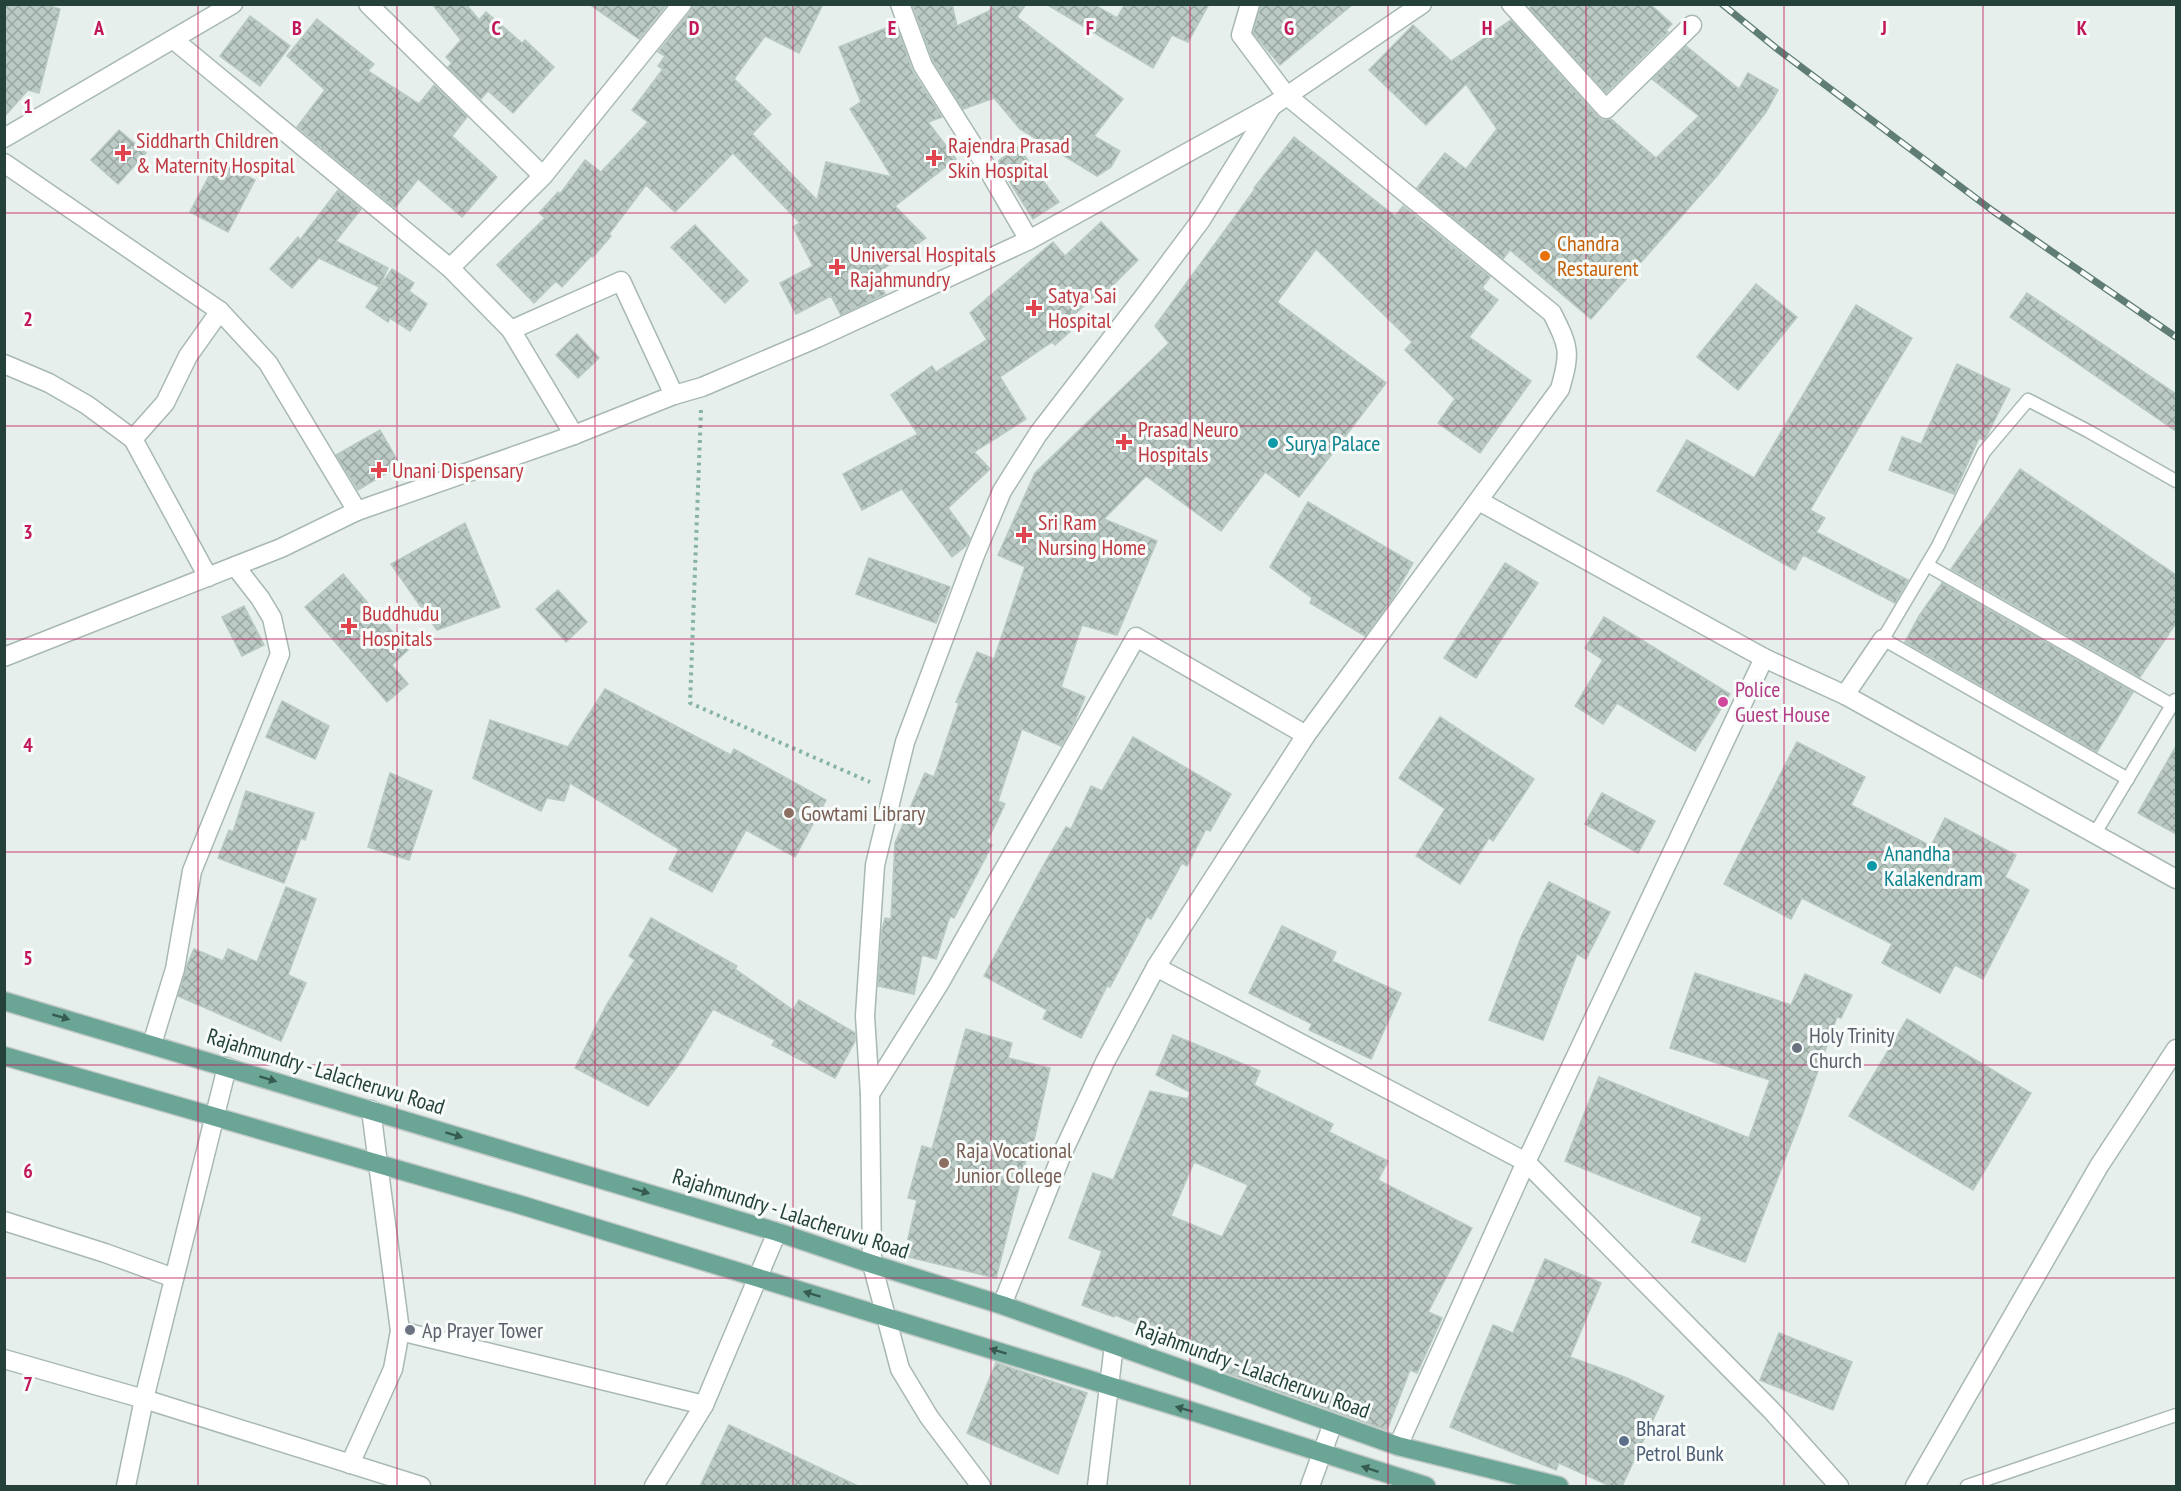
<svg xmlns="http://www.w3.org/2000/svg" width="2181" height="1491" font-family="'PT Sans Narrow',sans-serif">
  <style>
    .building { fill: url(#building-cross-hatch); stroke: #b8c9c2; stroke-width: 1.5; fill-rule: evenodd }
    .lines { fill: none; stroke-linecap: round; stroke-linejoin: round }
    .service-casing { stroke: #a8b8b2; stroke-width: 15 }
    .minor-casing { stroke: #a8b8b2; stroke-width: 21 }
    .tertiary-casing { stroke: #a8b8b2; stroke-width: 21 }
    .primary-casing { stroke: #c2cac8; stroke-width: 21 }
    .path { stroke: #86b3a5; stroke-width: 4; stroke-dasharray: 3 4.5; stroke-linecap: butt }
    .service { stroke: #fff; stroke-width: 12 }
    .minor { stroke: #fff; stroke-width: 18 }
    .tertiary { stroke: #fff; stroke-width: 18 }
    .primary { stroke: #6aa596; stroke-width: 18 }
    .rail-casing { stroke: #5f7d75; stroke-width: 7 }
    .rail { stroke: #f7fbf9; stroke-width: 4.5; stroke-dasharray: 14; stroke-linecap: butt }
    .oneway { fill: #365b51 }
    .grid { fill: none; stroke: #c2185b; stroke-width: 1.5; stroke-opacity: 0.55 }
    .health-dot { fill: #e0444e; stroke: #f7fbf9; stroke-width: 2 }
    .food-dot { fill: #e8710a; stroke: #f7fbf9; stroke-width: 2 }
    .culture-dot { fill: #0f9aa8; stroke: #f7fbf9; stroke-width: 2 }
    .hotel-dot { fill: #d1479c; stroke: #f7fbf9; stroke-width: 2 }
    .education-dot { fill: #8d6e63; stroke: #f7fbf9; stroke-width: 2 }
    .worship-dot { fill: #6b7280; stroke: #f7fbf9; stroke-width: 2 }
    .service-dot { fill: #5c6f8a; stroke: #f7fbf9; stroke-width: 2 }
    .labels { text-anchor: middle; stroke-width: 6; stroke-linejoin: round; paint-order: stroke }
    .health-label { font-size: 22px; fill: #be3a42; stroke: #f7fbf9; text-anchor: start }
    .food-label { font-size: 22px; fill: #c56008; stroke: #f7fbf9; text-anchor: start }
    .culture-label { font-size: 22px; fill: #0d838f; stroke: #f7fbf9; text-anchor: start }
    .hotel-label { font-size: 22px; fill: #b23c85; stroke: #f7fbf9; text-anchor: start }
    .education-label { font-size: 22px; fill: #785e54; stroke: #f7fbf9; text-anchor: start }
    .worship-label { font-size: 22px; fill: #5b616d; stroke: #f7fbf9; text-anchor: start }
    .street-label { font-size: 22px; fill: #24423a; stroke: #f7fbf9 }
    .service-label { font-size: 22px; fill: #4e5e75; stroke: #f7fbf9; text-anchor: start }
    .grid-label { font-size: 20px; text-anchor: middle; font-weight: bold; fill: #c2185b; stroke: #f7fbf9; stroke-width: 6; stroke-linejoin: round; paint-order: stroke }
  </style>
  <defs>
    <pattern id="building-cross-hatch" width="8" height="8" patternUnits="userSpaceOnUse" patternTransform="scale(1.5)"><rect width="8" height="8" fill="#bbcac4"/><path d="M0 0l8 8M0 8l8-8" fill="none" stroke="#98a6a0"/></pattern>
  </defs>
  <rect width="100%" height="100%" fill="#e6efeb"/>
  <g class="building">
    <polygon points="4,4 42,4 60,9 39,93 28,90 4,117"/>
    <polygon points="432,4 466,4 479,20 486,12 522,43 525,40 554,67 513,113 488,91 481,99 448,67 452,63 446,57 461,40"/>
    <polygon points="589,4 667,4 639,39"/>
    <polygon points="693,4 823,4 799,53 765,36 734,79 771,114 752,134 817,200 826,162 892,177 850,109 861,102 839,47 896,24 913,72 942,117 928,122 956,159 895,206 926,238 875,275 885,294 841,315 831,296 796,314 780,283 813,266 793,227 800,223 733,153 675,212 646,185 609,234 611,236 593,257 591,256 562,287 556,281 534,303 497,265 545,218 539,213 558,192 560,194 585,160 601,172 648,122 632,110 663,69 658,66 665,56 658,52 691,11"/>
    <polygon points="912,4 952,4 957,26 989,11 994,4 1026,4 1017,17 1123,99 1094,136 1120,151 1111,167 1097,176 1020,129 994,98 963,109 933,61"/>
    <polygon points="1046,4 1093,4 1117,18 1125,4 1209,4 1188,42 1172,35 1153,68"/>
    <polygon points="1261,4 1353,4 1280,65 1253,33"/>
    <polygon points="1534,4 1650,4 1672,24 1666,30 1668,32 1606,93 1529,8"/>
    <polygon points="250,16 290,46 260,86 220,56"/>
    <polygon points="317,19 374,64 368,71 419,104 434,85 467,117 452,136 497,177 462,217 418,179 395,208 297,127 325,90 287,56"/>
    <polygon points="1511,20 1598,117 1603,120 1611,119 1656,158 1699,116 1652,79 1686,46 1739,89 1748,73 1778,90 1766,112 1717,176 1591,319 1510,250 1503,259 1417,188 1445,153 1466,169 1497,129 1466,84 1426,125 1369,70 1413,25 1451,61"/>
    <polygon points="119,130 146,153 118,184 91,160"/>
    <polygon points="1294,137 1395,216 1403,206 1490,277 1482,288 1498,300 1469,337 1531,381 1480,453 1438,423 1455,399 1405,350 1412,342 1316,249 1277,302 1386,383 1299,497 1265,472 1221,531 1146,476 1104,519 1157,541 1117,635 1082,625 1061,687 1085,697 1074,723 1061,746 1022,729 998,801 1005,804 987,842 992,845 954,918 950,916 936,959 922,955 914,994 878,986 882,930 885,918 891,919 895,843 925,773 934,777 959,703 956,702 977,652 994,659 1025,567 998,555 1035,473 1169,343 1155,326 1255,189 1254,188"/>
    <polygon points="1018,147 1059,202 1033,219 997,162"/>
    <polygon points="217,161 255,180 228,232 190,212"/>
    <polygon points="338,190 361,209 336,241 388,268 379,287 319,258 292,288 270,269 298,237 300,240"/>
    <polygon points="1101,222 1138,260 1107,291 1104,288 1067,321 1074,328 1055,345 1052,342 1000,377 1026,419 974,452 990,469 948,508 970,538 966,546 952,557 902,489 862,510 843,474 918,434 891,395 932,366 936,372 987,340 970,313 1053,242 1065,256"/>
    <polygon points="695,225 748,281 725,303 671,247"/>
    <polygon points="392,269 414,283 409,291 427,304 410,331 390,318 388,322 366,307"/>
    <polygon points="1756,284 1797,317 1738,390 1697,357"/>
    <polygon points="2027,293 2176,394 2176,431 2010,317"/>
    <polygon points="1856,305 1912,338 1810,510 1825,518 1816,532 1908,580 1895,603 1803,555 1795,570 1657,491 1687,440 1754,478"/>
    <polygon points="577,334 599,358 578,378 556,355"/>
    <polygon points="1957,364 2010,389 1986,437 1984,440 1979,438 1954,494 1889,470 1902,437 1921,444"/>
    <polygon points="380,430 400,465 358,490 336,455"/>
    <polygon points="2020,469 2176,575 2176,623 2140,677 1951,569"/>
    <polygon points="1308,502 1413,563 1392,599 1365,636 1310,603 1312,598 1270,567"/>
    <polygon points="465,523 500,607 437,630 391,564"/>
    <polygon points="869,558 950,587 936,623 856,594"/>
    <polygon points="1505,563 1538,583 1476,678 1444,658"/>
    <polygon points="343,574 408,650 392,665 408,684 387,702 305,607"/>
    <polygon points="1942,583 2133,692 2097,752 1905,642 1919,616"/>
    <polygon points="558,590 587,622 566,642 536,609"/>
    <polygon points="244,606 264,645 242,656 222,617"/>
    <polygon points="1604,617 1730,694 1695,751 1617,703 1603,724 1575,706 1603,660 1585,648"/>
    <polygon points="605,689 731,755 734,749 826,800 795,857 746,830 712,892 669,869 679,849 570,783 564,801 547,798 541,811 473,778 490,720 568,747"/>
    <polygon points="282,701 329,726 315,759 266,737"/>
    <polygon points="1440,717 1534,779 1493,841 1489,838 1460,884 1416,856 1445,809 1399,778"/>
    <polygon points="1133,737 1231,794 1210,831 1206,829 1187,866 1182,863 1151,919 1147,917 1110,987 1107,986 1081,1038 1043,1019 1047,1010 984,976 1043,866 1066,827 1071,829 1091,786 1102,791"/>
    <polygon points="1797,742 1865,777 1851,805 1931,846 1945,818 2016,855 2005,877 2029,890 1983,979 1955,965 1940,993 1882,963 1892,944 1802,898 1791,919 1724,884"/>
    <polygon points="2176,746 2176,834 2138,813"/>
    <polygon points="390,773 432,791 409,860 368,847"/>
    <polygon points="246,791 314,813 305,840 301,838 284,883 218,858 229,830 233,832"/>
    <polygon points="1602,793 1655,821 1638,853 1585,824"/>
    <polygon points="1549,882 1610,912 1586,959 1577,954 1543,1040 1489,1020 1522,935"/>
    <polygon points="286,887 316,899 288,975 306,983 281,1041 178,996 187,965 194,949 223,961 228,949 257,962"/>
    <polygon points="651,918 737,966 735,969 793,1010 799,1000 855,1033 855,1041 835,1078 772,1045 775,1040 713,1009 682,1060 648,1106 575,1068 607,1004 635,960 629,956"/>
    <polygon points="1282,926 1336,952 1332,961 1401,993 1371,1059 1309,1030 1312,1024 1249,993"/>
    <polygon points="1695,973 1791,1005 1805,974 1852,995 1841,1018 1837,1017 1803,1113 1745,1262 1692,1242 1702,1217 1565,1161 1599,1077 1749,1138 1770,1080 1670,1048"/>
    <polygon points="1907,1019 2031,1093 1973,1190 1849,1116"/>
    <polygon points="966,1029 1012,1043 1008,1058 1050,1068 1032,1149 1029,1148 996,1278 904,1256 917,1200 908,1198 922,1146 932,1149"/>
    <path d="M1173,1035L1260,1071L1254,1085L1333,1124L1329,1132L1388,1161L1378,1180L1472,1228L1428,1312L1442,1318L1417,1373L1410,1370L1387,1430L1218,1370L1222,1359L1115,1315L1114,1317L1082,1305L1102,1251L1069,1238L1093,1173L1113,1180L1150,1091L1188,1099L1190,1092L1156,1075ZM1194,1162L1248,1185L1222,1237L1171,1216Z"/>
    <polygon points="1545,1259 1601,1283 1570,1357 1627,1378 1664,1396 1622,1486 1610,1486 1559,1463 1556,1470 1450,1427 1493,1325 1513,1333"/>
    <polygon points="1779,1333 1852,1362 1833,1410 1760,1380"/>
    <polygon points="996,1363 1087,1393 1058,1474 967,1433"/>
    <polygon points="729,1425 858,1486 700,1486"/>
  </g>
  <g class="lines">
    <defs>
      <g id="service">
        <polyline points="1927,565 2172,705"/>
        <polyline points="2128,779 1883,639 1938,546 1984,452 2028,400 2088,431 2176,481"/>
        <polyline points="2094,835 2175,700"/>
        <polyline points="1967,1486 2176,1415"/>
      </g>
      <g id="minor">
        <polyline points="368,4 543,176 682,4"/>
        <polyline points="900,4 923,66 983,161 1029,240"/>
        <polyline points="1511,4 1606,109 1692,25"/>
        <polyline points="174,40 450,268 511,330 574,435"/>
        <polyline points="4,163 220,311 268,363 357,511"/>
        <polyline points="450,268 543,176"/>
        <polyline points="511,330 621,281 674,395"/>
        <polyline points="133,439 165,403 188,356 220,311"/>
        <polyline points="1479,501 1764,658 1845,695 2176,879"/>
        <polyline points="1845,695 1883,639"/>
        <polyline points="1156,967 1526,1162 1772,1411 1839,1486"/>
        <polyline points="152,1044 175,969 192,871 280,654 272,618 260,598 235,566"/>
        <polyline points="870,1094 939,984 1136,637 1306,735"/>
        <polyline points="4,1221 105,1253 174,1278"/>
        <path d="M1002,1305L1062,1154L1105,1062L1156,967L1306,735L1560,389C1571,352 1569,347 1552,313L1286,95L1241,35L1250,4"/>
        <polyline points="400,1331 704,1405"/>
        <polyline points="4,1359 144,1399 421,1486"/>
        <polyline points="1398,1446 1526,1162 1764,658"/>
        <polyline points="350,1464 393,1369 400,1331 371,1110"/>
        <polyline points="126,1486 144,1399 227,1067"/>
        <polyline points="654,1486 704,1405 777,1232"/>
        <polyline points="981,1486 929,1417 900,1369 872,1264 870,1094 865,1016 875,865 905,742 975,555 1002,491 1038,434 1145,295 1201,220 1272,106"/>
        <polyline points="1097,1486 1114,1345"/>
        <polyline points="1310,1486 1333,1423"/>
      </g>
      <g id="tertiary">
        <polyline points="4,138 233,4"/>
        <polyline points="4,364 49,383 87,405 133,439 208,577"/>
        <polyline points="4,657 281,548 357,511 574,435 674,395 702,387 817,338 1029,240 1272,106 1422,4"/>
        <polyline points="1915,1486 2099,1166 2176,1049"/>
      </g>
      <g id="primary">
        <polyline points="4,1001 777,1232 872,1264 1002,1305 1398,1446 1559,1486"/>
        <polyline points="4,1056 521,1205 1185,1409 1426,1486"/>
      </g>
    </defs>
    <use href="#service" class="service-casing"/>
    <use href="#minor" class="minor-casing"/>
    <use href="#tertiary" class="tertiary-casing"/>
    <use href="#primary" class="primary-casing"/>
    <polyline class="path" points="701,410 690,703 870,782"/>
    <use href="#service" class="service"/>
    <use href="#minor" class="minor"/>
    <use href="#tertiary" class="tertiary"/>
    <use href="#primary" class="primary"/>
    <defs>
      <polyline id="rail" points="1722,4 1776,48 1993,211 2176,337"/>
    </defs>
    <use href="#rail" class="rail-casing"/>
    <use href="#rail" class="rail"/>
  </g>
  <defs><path id="oneway-solid" d="M-6-.8H1V-3.2L6.5 0L1 3.2V.8H-6Z" transform="scale(1.5)"/></defs>
  <g class="oneway">
    <use href="#oneway-solid" transform="translate(61 1017) rotate(16)"/>
    <use href="#oneway-solid" transform="translate(268 1079) rotate(17)"/>
    <use href="#oneway-solid" transform="translate(454 1135) rotate(17)"/>
    <use href="#oneway-solid" transform="translate(641 1191) rotate(17)"/>
    <use href="#oneway-solid" transform="translate(812 1294) rotate(-163)"/>
    <use href="#oneway-solid" transform="translate(998 1351) rotate(-163)"/>
    <use href="#oneway-solid" transform="translate(1184 1409) rotate(-163)"/>
    <use href="#oneway-solid" transform="translate(1370 1469) rotate(-162)"/>
  </g>
  <path class="grid" d="M198,4V1486M397,4V1486M595,4V1486M793,4V1486M991,4V1486M1190,4V1486M1388,4V1486M1586,4V1486M1784,4V1486M1983,4V1486M4,213H2176M4,426H2176M4,639H2176M4,852H2176M4,1065H2176M4,1278H2176"/>
  <g class="health-dot">
    <path d="M120 144h6v6h6v6h-6v6h-6v-6h-6v-6h6z"/>
    <path d="M931 149h6v6h6v6h-6v6h-6v-6h-6v-6h6z"/>
    <path d="M834 258h6v6h6v6h-6v6h-6v-6h-6v-6h6z"/>
    <path d="M1031 299h6v6h6v6h-6v6h-6v-6h-6v-6h6z"/>
    <path d="M1121 433h6v6h6v6h-6v6h-6v-6h-6v-6h6z"/>
    <path d="M376 461h6v6h6v6h-6v6h-6v-6h-6v-6h6z"/>
    <path d="M1021 526h6v6h6v6h-6v6h-6v-6h-6v-6h6z"/>
    <path d="M346 617h6v6h6v6h-6v6h-6v-6h-6v-6h6z"/>
  </g>
  <circle class="food-dot" cx="1545" cy="256" r="6"/>
  <g class="culture-dot">
    <circle cx="1273" cy="443" r="6"/>
    <circle cx="1872" cy="866" r="6"/>
  </g>
  <circle class="hotel-dot" cx="1723" cy="702" r="6"/>
  <g class="education-dot">
    <circle cx="789" cy="813" r="6"/>
    <circle cx="944" cy="1163" r="6"/>
  </g>
  <g class="worship-dot">
    <circle cx="1797" cy="1048" r="6"/>
    <circle cx="410" cy="1330" r="6"/>
  </g>
  <circle class="service-dot" cx="1624" cy="1441" r="6"/>
  <g class="labels">
    <g class="health-label">
      <text x="136" y="148">Siddharth Children<tspan x="136" dy="25">&amp; Maternity Hospital</tspan></text>
      <text x="948" y="153">Rajendra Prasad<tspan x="948" dy="25">Skin Hospital</tspan></text>
      <text x="850" y="262">Universal Hospitals<tspan x="850" dy="25">Rajahmundry</tspan></text>
      <text x="1048" y="303">Satya Sai<tspan x="1048" dy="25">Hospital</tspan></text>
      <text x="1138" y="437">Prasad Neuro<tspan x="1138" dy="25">Hospitals</tspan></text>
      <text x="392" y="478">Unani Dispensary</text>
      <text x="1038" y="530">Sri Ram<tspan x="1038" dy="25">Nursing Home</tspan></text>
      <text x="362" y="621">Buddhudu<tspan x="362" dy="25">Hospitals</tspan></text>
    </g>
    <g class="food-label">
      <text x="1557" y="251">Chandra<tspan x="1557" dy="25">Restaurent</tspan></text>
    </g>
    <g class="culture-label">
      <text x="1285" y="451">Surya Palace</text>
      <text x="1884" y="861">Anandha<tspan x="1884" dy="25">Kalakendram</tspan></text>
    </g>
    <g class="hotel-label">
      <text x="1735" y="697">Police<tspan x="1735" dy="25">Guest House</tspan></text>
    </g>
    <g class="education-label">
      <text x="801" y="821">Gowtami Library</text>
      <text x="956" y="1158">Raja Vocational<tspan x="956" dy="25">Junior College</tspan></text>
    </g>
    <g class="worship-label">
      <text x="1809" y="1043">Holy Trinity<tspan x="1809" dy="25">Church</tspan></text>
      <text x="422" y="1338">Ap Prayer Tower</text>
    </g>
    <g class="street-label">
      <text transform="translate(326 1071) rotate(17)" y="8">Rajahmundry - Lalacheruvu Road</text>
      <text transform="translate(791 1213) rotate(18)" y="8">Rajahmundry - Lalacheruvu Road</text>
      <text transform="translate(1253 1369) rotate(20)" y="8">Rajahmundry - Lalacheruvu Road</text>
    </g>
    <g class="service-label">
      <text x="1636" y="1436">Bharat<tspan x="1636" dy="25">Petrol Bunk</tspan></text>
    </g>
  </g>
  <g class="grid-label">
    <text x="99" y="35">A</text>
    <text x="297" y="35">B</text>
    <text x="496" y="35">C</text>
    <text x="694" y="35">D</text>
    <text x="892" y="35">E</text>
    <text x="1090" y="35">F</text>
    <text x="1289" y="35">G</text>
    <text x="1487" y="35">H</text>
    <text x="1685" y="35">I</text>
    <text x="1884" y="35">J</text>
    <text x="2082" y="35">K</text>
    <text x="28" y="113">1</text>
    <text x="28" y="326">2</text>
    <text x="28" y="539">3</text>
    <text x="28" y="752">4</text>
    <text x="28" y="965">5</text>
    <text x="28" y="1178">6</text>
    <text x="28" y="1391">7</text>
  </g>
  <rect width="2181" height="1491" fill="none" stroke="#24423a" stroke-width="12"/>
</svg>
